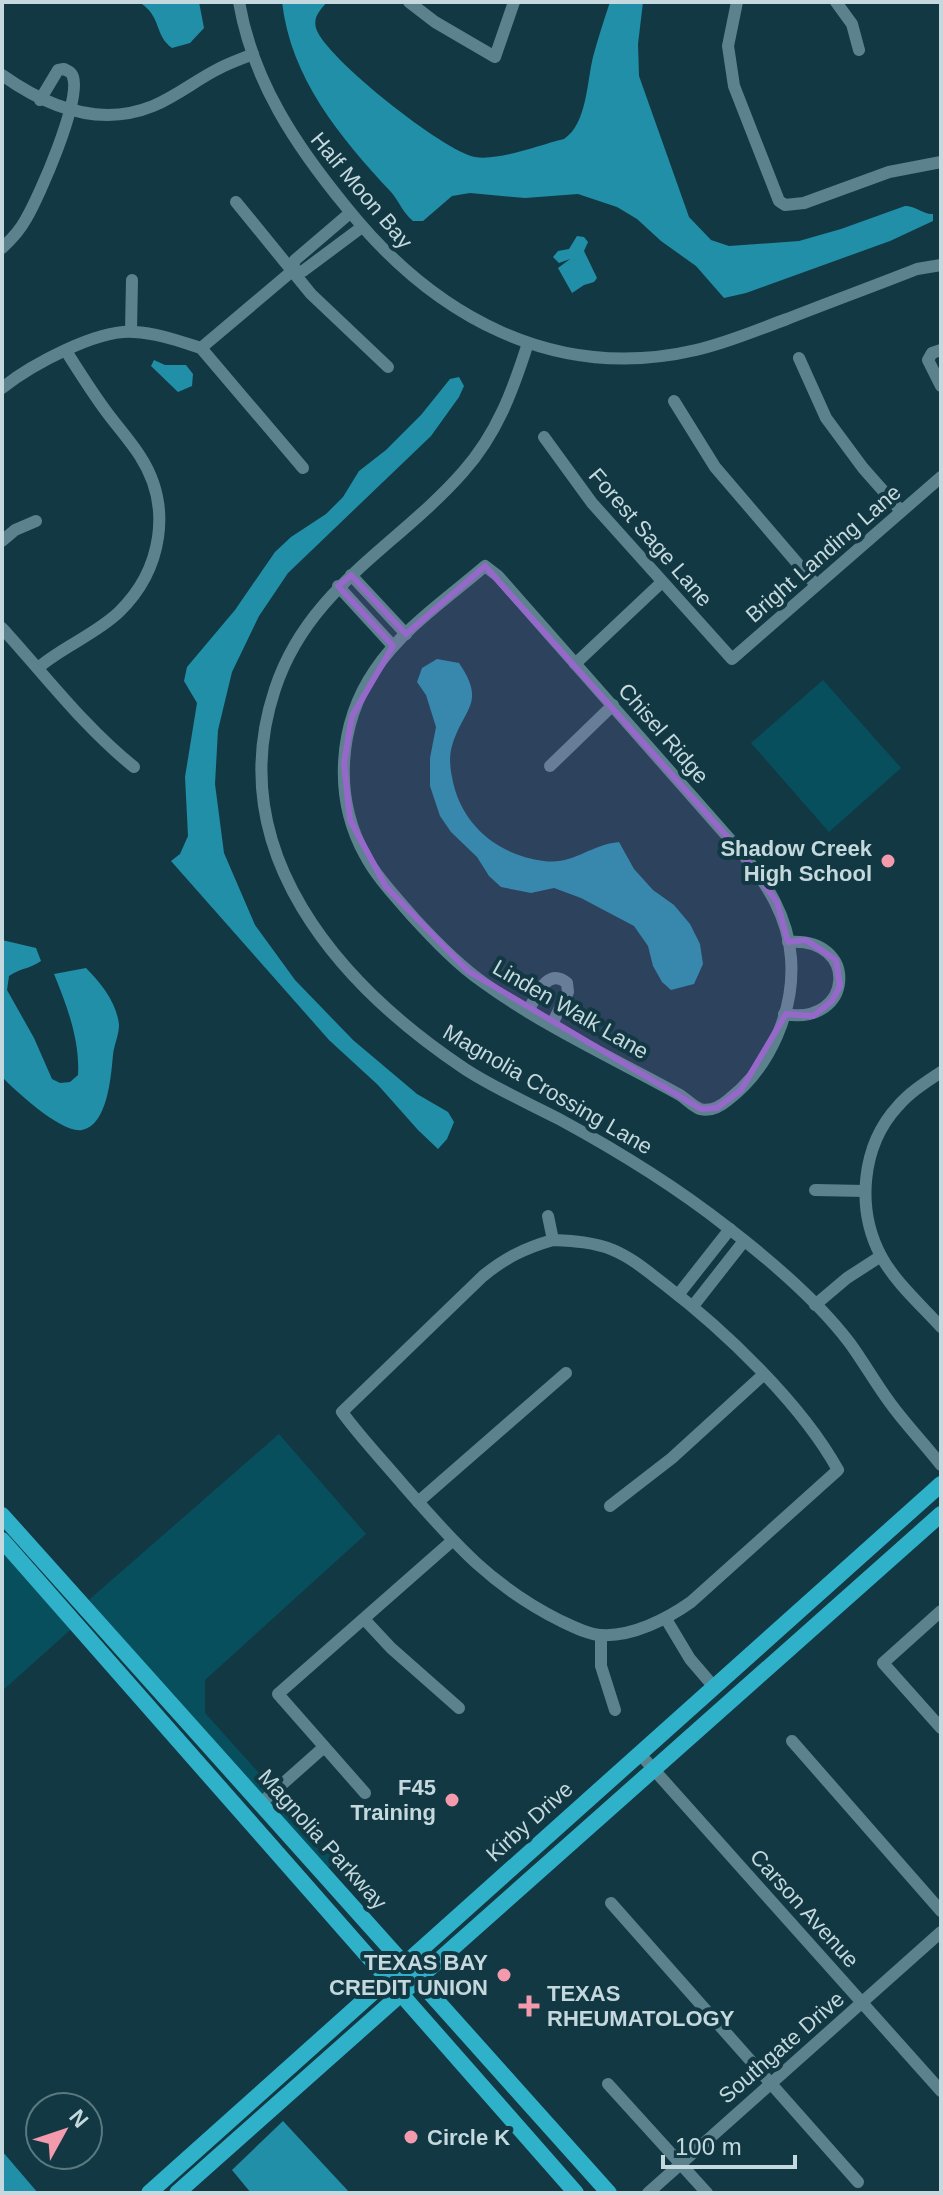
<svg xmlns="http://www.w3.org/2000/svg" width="943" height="2195" font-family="Helvetica,sans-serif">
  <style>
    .green { fill: #074f5d }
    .water { fill: #218fa7 }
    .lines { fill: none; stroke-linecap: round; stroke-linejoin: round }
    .minor { stroke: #5c838d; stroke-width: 12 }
    .major { stroke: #30b1ca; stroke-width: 16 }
    .marked { fill: #9568ca; fill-opacity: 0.2; stroke: #9568ca; stroke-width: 6; stroke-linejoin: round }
    .poi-dot { fill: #f39aac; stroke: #123943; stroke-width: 3 }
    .labels { text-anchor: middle; stroke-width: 8; stroke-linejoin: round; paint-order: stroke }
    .street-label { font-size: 22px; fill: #c4d8dd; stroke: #123943 }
    .poi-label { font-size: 22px; font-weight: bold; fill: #c4d8dd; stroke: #123943; text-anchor: end }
  </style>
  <rect width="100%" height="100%" fill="#123943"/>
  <g class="green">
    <polygon points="823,680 901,768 829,832 751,743"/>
    <polygon points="279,1434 366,1534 205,1680 205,1713 338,1861 324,1870 83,1605"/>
    <polygon points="2,1536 78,1623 2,1691"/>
  </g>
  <g class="water">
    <path d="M139,2H199L204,28L190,43L172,48C154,35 162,16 139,2Z"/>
    <path d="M282,2H327C320,10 313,17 316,28C324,57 445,152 475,157C499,161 539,145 564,139C587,124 587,81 593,57C598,38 604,20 610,2H643L638,44L639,76L689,217L711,240L729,246L799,241L841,229L905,206C916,206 924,215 933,214V221L890,241L746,293L724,298L696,266L661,241L637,219L617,207L578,194L525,198L470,193L452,196L423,221H413C403,213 399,201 391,192C340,137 291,79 282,2Z"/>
    <polygon points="577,236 584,237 588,242 584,251 597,278 594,282 584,285 572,293 558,268 570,259 559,263 553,257 558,251 569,249"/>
    <polygon points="154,360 165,365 186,365 193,374 192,386 178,392 151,366"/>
    <polygon points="459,377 464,386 459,397 431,436 288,573 259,616 232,672 218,730 215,784 224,853 255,925 295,980 353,1040 417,1094 448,1112 454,1122 447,1139 438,1149 418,1130 378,1085 329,1040 171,861 180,854 188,836 185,777 197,703 184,681 187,667 235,610 275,552 291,537 326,514 343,497 359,471 386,450 421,415 450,379"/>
    <path d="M437,659L459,663C487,704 463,708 452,746C449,755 450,768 452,777C460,823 496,855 544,861C574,865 589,845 619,842L634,869L653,890L674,905L690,924L700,944L703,964L694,984L671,990L662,982L653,966L648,946L634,926L581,898L554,888L531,893L501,887L489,876L477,857L451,832L440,816L430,786V758L436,727L426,695L417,682L422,668Z"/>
    <path d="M2,940L36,948L41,961C30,969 20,968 9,976L7,990L34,1038L52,1079L60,1083L70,1082L78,1075C80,1040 67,1006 54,974L86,968C101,983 117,1003 119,1025C119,1035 114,1045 113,1055C111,1075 108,1125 82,1130C62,1134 16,1091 2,1077Z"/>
    <polygon points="283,2121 350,2193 251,2193 232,2170"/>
    <polygon points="2,2151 38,2193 2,2193"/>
  </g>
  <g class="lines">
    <g class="minor">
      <path d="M239,2C253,82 296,146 347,208C434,316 554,383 696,350C727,343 757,330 787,319C830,302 874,286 917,269L941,265"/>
      <polyline points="409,2 435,22 495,57 514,2"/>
      <polyline points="737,2 728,46 734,86 779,201 785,205 804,203 889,172 941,162"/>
      <polyline points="836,2 852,24 859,50"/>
      <path d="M2,75C47,107 99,128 153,106C177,96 196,80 218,69C229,63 241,59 253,54"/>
      <polyline points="236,202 311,294 388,367"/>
      <path d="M2,248C12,239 20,230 26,219C40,195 81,101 73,77C71,71 69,72 64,69L58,70L40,100"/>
      <polyline points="291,272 303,271 362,227"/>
      <polyline points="131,331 132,280"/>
      <path d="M528,343C513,390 497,434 463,472C398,546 308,588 275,689C221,851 338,984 465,1069C494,1088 528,1103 559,1119C618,1151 675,1186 727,1227C770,1260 816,1299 849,1342C866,1365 879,1390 897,1412C911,1430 927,1447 941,1465"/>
      <polyline points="201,348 291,272 295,260 350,213"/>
      <polyline points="201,348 303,468"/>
      <polyline points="941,350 932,353 928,360 941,386"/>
      <polyline points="799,358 826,418 863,468 901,511"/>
      <path d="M2,388C31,365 97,329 134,332C157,333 179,341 201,348"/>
      <polyline points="674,401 715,467 816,585"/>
      <polyline points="544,437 592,503 732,659 941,477"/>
      <polyline points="2,541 15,530 36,521"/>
      <path d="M485,566L498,576L742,853C767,884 788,916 791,958C795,1010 770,1068 728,1100C721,1106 711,1112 700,1109C694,1107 686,1099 680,1095C615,1059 545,1027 484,983C458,965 435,941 413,917C396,897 377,878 365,855C333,797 338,724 375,670C403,628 448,598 485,566Z"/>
      <polyline points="351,575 406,634"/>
      <polyline points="338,586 393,646"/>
      <path d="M2,628C45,675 84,727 134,767"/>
      <polyline points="575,664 662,582"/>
      <path d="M39,667C64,646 96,634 119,612C162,570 173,507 140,456C129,439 115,424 103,407C90,389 78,370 66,351"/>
      <polyline points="550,766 613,705"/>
      <path d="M528,1011C537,995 547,967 567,983L568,992L552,1024"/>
      <path d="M784,1014C854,1027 860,936 788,942"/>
      <path d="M941,1072C926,1082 910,1092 898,1106C861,1146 856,1209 881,1256C895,1282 921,1305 941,1327"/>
      <polyline points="815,1190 865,1191"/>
      <polyline points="548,1216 553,1240"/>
      <path d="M553,1240C573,1241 594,1242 613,1250C632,1258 647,1271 664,1284C724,1330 801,1403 838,1470L691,1602C667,1619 632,1637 601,1635C589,1635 572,1626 561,1621C491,1586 455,1544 405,1487C384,1462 361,1438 342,1412L483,1276C505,1258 525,1248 553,1240Z"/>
      <polyline points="678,1295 730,1229"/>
      <polyline points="815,1305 847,1278 881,1256"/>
      <polyline points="693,1306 744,1241"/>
      <polyline points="418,1502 566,1373"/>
      <polyline points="610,1506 672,1458 763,1375"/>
      <polyline points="941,1611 883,1663 941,1728"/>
      <polyline points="364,1619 391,1648 459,1708"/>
      <polyline points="666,1619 690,1659 714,1687"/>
      <polyline points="601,1635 601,1666 615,1710"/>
      <polyline points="792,1741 941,1911"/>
      <polyline points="639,1753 941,2091"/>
      <polyline points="365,1793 278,1694 452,1541"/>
      <polyline points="261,1803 323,1748"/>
      <polyline points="611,1903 858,2182"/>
      <polyline points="608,2084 707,2193"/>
      <polyline points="648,2193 941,1932"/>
    </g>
    <g class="major">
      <polyline points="2,1515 609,2193"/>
      <polyline points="2,1540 576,2193"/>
      <polyline points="149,2193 941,1484"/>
      <polyline points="177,2193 941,1514"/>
    </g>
  </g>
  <path class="marked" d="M485,566L742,853L777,902L788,942L806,940L836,960L840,986L832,1001L813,1016L786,1014L741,1090L717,1108L701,1109L468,971L386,887L350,820L344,763L352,716L393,646L338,586L351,575L406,634Z"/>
  <g class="poi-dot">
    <circle cx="888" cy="861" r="8"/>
    <circle cx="452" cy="1800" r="8"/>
    <circle cx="504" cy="1975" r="8"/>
    <path d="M525 1994h8v8h8v8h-8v8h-8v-8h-8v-8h8z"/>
    <circle cx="411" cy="2137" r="8"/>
  </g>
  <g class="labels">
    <g class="street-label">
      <text transform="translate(362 190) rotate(50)" y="8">Half Moon Bay</text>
      <text transform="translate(651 537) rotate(49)" y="8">Forest Sage Lane</text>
      <text transform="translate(823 553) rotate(-41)" y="8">Bright Landing Lane</text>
      <text transform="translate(664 733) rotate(49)" y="8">Chisel Ridge</text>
      <text transform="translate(571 1009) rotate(30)" y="8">Linden Walk Lane</text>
      <text transform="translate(548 1089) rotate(30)" y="8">Magnolia Crossing Lane</text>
      <text transform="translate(529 1821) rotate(-42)" y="8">Kirby Drive</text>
      <text transform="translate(323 1839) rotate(48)" y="8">Magnolia Parkway</text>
      <text transform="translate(805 1908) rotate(48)" y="8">Carson Avenue</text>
      <text transform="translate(781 2047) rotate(-41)" y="8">Southgate Drive</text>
    </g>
    <g class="poi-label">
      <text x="872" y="856">Shadow Creek<tspan x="872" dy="25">High School</tspan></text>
      <text x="436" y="1795">F45<tspan x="436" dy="25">Training</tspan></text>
      <text x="488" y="1970">TEXAS BAY<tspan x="488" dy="25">CREDIT UNION</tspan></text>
      <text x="547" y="2001" text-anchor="start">TEXAS<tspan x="547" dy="25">RHEUMATOLOGY</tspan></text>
      <text x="427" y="2145" text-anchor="start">Circle K</text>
    </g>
  </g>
  <rect width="943" height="2195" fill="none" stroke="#c4d8dd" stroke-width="8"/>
  <g transform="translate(64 2131) rotate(50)"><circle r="38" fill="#123943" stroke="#597981" stroke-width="2"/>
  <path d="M0-6L14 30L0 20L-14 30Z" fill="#f39aac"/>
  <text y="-12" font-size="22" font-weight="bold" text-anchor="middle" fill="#c4d8dd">N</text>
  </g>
  <path d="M663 2155v12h132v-12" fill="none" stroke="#c4d8dd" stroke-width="4"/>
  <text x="675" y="2155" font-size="24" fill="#c4d8dd" stroke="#123943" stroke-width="6" paint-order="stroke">100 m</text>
</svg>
